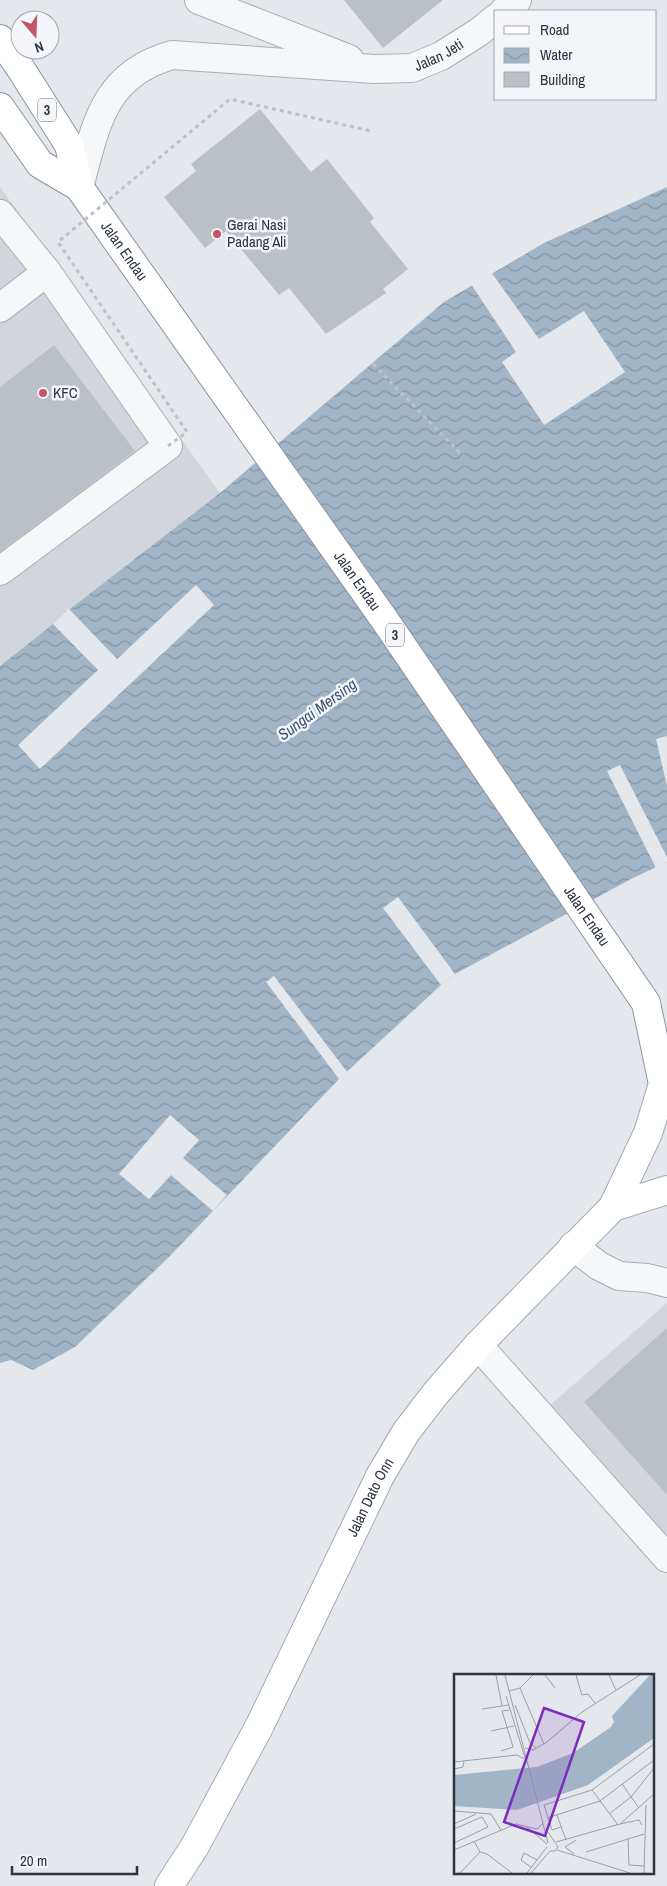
<svg xmlns="http://www.w3.org/2000/svg" width="667" height="1886" font-family="'Archivo Narrow',sans-serif">
  <style>
    .built { fill: #d2d6dc }
    .water { fill: url(#water-waves) }
    .pier { fill: #e4e7eb }
    .building { fill: #bbc0c7 }
    .lines { fill: none; stroke-linecap: round; stroke-linejoin: round }
    .minor-casing { stroke: #a9aeb5; stroke-width: 30 }
    .major-casing { stroke: #a4abb5; stroke-width: 30 }
    .highway-casing { stroke: #8c94a0; stroke-width: 30 }
    .path { stroke: #bec1c6; stroke-width: 3; stroke-dasharray: 4 4; stroke-linecap: butt }
    .minor { stroke: #f6f7f9; stroke-width: 28 }
    .major { stroke: #fff; stroke-width: 28 }
    .highway { stroke: #fff; stroke-width: 28 }
    .path-bridge { stroke: #bec1c6; stroke-width: 3; stroke-dasharray: 4 4; stroke-linecap: butt }
    .poi-dot { fill: #c45467; stroke: #f3f5f8; stroke-width: 2 }
    .labels { text-anchor: middle; stroke-width: 5; stroke-linejoin: round; paint-order: stroke }
    .shield { fill: #f3f5f8; stroke: #686f79; stroke-width: 1 }
    .shield-label { font-size: 14px; font-weight: bold; fill: #2d3542 }
    .street-label { font-size: 15px; fill: #2d3542; stroke: #f3f5f8 }
    .poi-label { font-size: 15px; fill: #2d3542; stroke: #f3f5f8; text-anchor: start }
    .water-label { font-size: 16px; font-style: italic; fill: #3a5472; stroke: #f3f5f8 }
    .inset-road { fill: none; stroke: #9ba0a7; stroke-width: 1 }
    .view { fill: #7b2cbf; fill-opacity: 0.15; stroke: #7b2cbf; stroke-width: 2.5 }
    .inset-edge { fill: none; stroke: #2d3542; stroke-width: 2.5 }
  </style>
  <defs>
    <pattern id="water-waves" width="16" height="10" patternUnits="userSpaceOnUse" patternTransform="scale(1.25)"><rect width="16" height="10" fill="#a2b5c7"/><path d="M0 5q4-4 8 0t8 0" fill="none" stroke="#8494a3"/></pattern>
  </defs>
  <rect width="100%" height="100%" fill="#e4e7eb"/>
  <g class="built">
    <polygon points="0,187 220,493 70,609 53,624 0,666"/>
    <polygon points="667,1303 667,1540 548,1407"/>
  </g>
  <polygon class="water" points="667,187 667,862 633,878 455,974 441,985 339,1079 168,1258 75,1347 33,1370 11,1360 0,1363 0,666 53,624 70,609 220,493 444,302 544,243"/>
  <g class="pier">
    <polygon points="491,272 539,339 584,311 625,372 544,425 502,362 516,352 471,284"/>
    <polygon points="196,585 214,605 40,769 18,745 98,670 53,624 69,609 117,659"/>
    <polygon points="667,736 667,786 656,739"/>
    <polygon points="620,765 667,857 667,862 656,868 607,771"/>
    <polygon points="398,897 455,974 441,985 383,908"/>
    <polygon points="274,976 348,1073 339,1079 266,982"/>
    <polygon points="170,1115 199,1140 183,1158 227,1195 213,1211 171,1175 149,1199 119,1174"/>
  </g>
  <g class="building">
    <polygon points="344,0 443,0 383,48"/>
    <polygon points="260,109 311,172 327,159 374,218 370,222 408,269 383,289 386,293 326,334 289,288 279,295 226,231 205,248 164,197 196,171 191,164"/>
    <polygon points="54,345 135,451 0,552 0,387"/>
    <polygon points="667,1328 667,1495 584,1402"/>
  </g>
  <g class="lines">
    <defs>
      <g id="minor">
        <polyline points="199,0 349,59"/>
        <polyline points="504,11 517,0"/>
        <path id="s1" d="M79,187C96,126 102,75 172,55L374,69L412,68L441,56L479,32L496,18"/>
        <polyline points="0,214 47,272 168,446 0,571"/>
        <polyline points="0,308 47,272"/>
        <polyline points="573,1246 599,1266 619,1276 647,1278 667,1283"/>
        <polyline points="478,1345 667,1558"/>
      </g>
      <g id="major">
        <polyline points="613,1207 648,1133 663,1084"/>
        <path id="s2" d="M169,1886L195,1846L260,1725L380,1476L406,1432L436,1393L478,1345L613,1207L667,1190"/>
      </g>
      <g id="highway">
        <path id="s3" d="M0,39L19,66L69,145L79,187L384,619L646,1003L663,1084L667,1090"/>
        <polyline points="0,107 40,164 79,187"/>
      </g>
    </defs>
    <use href="#minor" class="minor-casing"/>
    <use href="#major" class="major-casing"/>
    <use href="#highway" class="highway-casing"/>
    <polyline class="path" points="373,364 463,456"/>
    <use href="#minor" class="minor"/>
    <use href="#major" class="major"/>
    <use href="#highway" class="highway"/>
    <polyline class="path-bridge" points="168,446 187,432 58,242 230,99 371,131"/>
  </g>
  <g class="poi-dot">
    <circle cx="217" cy="234" r="5"/>
    <circle cx="43" cy="393" r="5"/>
  </g>
  <g class="labels">
    <g class="shield">
      <rect x="38" y="98.5" width="18" height="23" rx="4"/>
      <rect x="386" y="623.5" width="18" height="23" rx="4"/>
    </g>
    <g class="shield-label">
      <text x="47" y="115">3</text>
      <text x="395" y="640">3</text>
    </g>
    <g class="street-label">
      <text dy="5" stroke="none"><textPath href="#s1" startOffset="442">Jalan Jeti</textPath></text>
      <text dy="5" stroke="none"><textPath href="#s3" startOffset="248">Jalan Endau</textPath></text>
      <text dy="5" stroke="none"><textPath href="#s3" startOffset="652">Jalan Endau</textPath></text>
      <text dy="5" stroke="none"><textPath href="#s3" startOffset="1058">Jalan Endau</textPath></text>
      <text dy="5" stroke="none"><textPath href="#s2" startOffset="438">Jalan Dato Onn</textPath></text>
    </g>
    <g class="poi-label">
      <text x="227" y="230">Gerai Nasi<tspan x="227" dy="17">Padang Ali</tspan></text>
      <text x="53" y="398">KFC</text>
    </g>
    <g class="water-label">
      <text transform="translate(317 709) rotate(-36)" y="6">Sungai Mersing</text>
    </g>
  </g>
  <g transform="translate(454 1674)">
    <rect width="200" height="200" fill="#e4e7eb"/>
    <path d="M196,1H200V64L134,111L63,136L0,132V101L83,93L119,79L157,53L160,48L158,42Z" fill="#a2b5c7"/>
    <path class="inset-road" d="M42,1L48,32L54,31M51,1L94,169M91,1L101,14M122,1L128,21L134,20L141,29M155,1L162,16M66,14L90,70M55,17L66,14L79,1M52,22L72,87M61,31L76,69L82,74M28,35L48,32M37,57L60,52M71,74L79,76L93,68L128,38L186,1M47,77L59,73L48,37L55,36M0,88L63,81L70,85M0,95L9,93L10,87M168,110L185,134M138,116L164,151M0,137L37,140L47,156M155,140L177,123L200,94M103,141L112,166M93,144L146,127L200,86M0,150L22,140M166,150L185,146L188,151M73,153L93,170M107,153L98,156L90,131L138,116L200,70M0,155L28,143L34,153L0,169M94,158L104,173L101,177H96M174,165L175,191L190,192M20,167L26,178L33,180L58,199M102,168L166,150L200,120M0,176L62,150L83,155L89,149M103,176L176,199M132,178L190,160M120,180L111,173L122,166M77,193L67,186L70,179L83,186M6,199L26,178M73,199L93,173M77,199L96,177M190,199L192,131"/>
    <path class="view" d="M90,34L130,48L91,162L50,148Z"/>
    <rect width="200" height="200" class="inset-edge"/>
  </g>
  <rect x="494" y="10" width="162" height="90" fill="#f3f5f8" stroke="#a4a8af"/>
  <rect x="504" y="26" width="25" height="8" fill="#ffffff" stroke="#a4a8af"/>
  <text x="540" y="35" font-size="15" fill="#2d3542">Road</text>
  <rect x="504" y="48" width="25" height="15" fill="url(#water-waves)" stroke="#a4a8af"/>
  <text x="540" y="60" font-size="15" fill="#2d3542">Water</text>
  <rect x="504" y="72" width="25" height="15" fill="#bbc0c7" stroke="#a4a8af"/>
  <text x="540" y="85" font-size="15" fill="#2d3542">Building</text>
  <g transform="translate(35 35) rotate(161)"><circle r="24" fill="#f3f5f8" stroke="#a4a8af"/>
  <path d="M0-4L9 19L0 12L-9 19Z" fill="#c45467"/>
  <text y="-8" font-size="14" font-weight="bold" text-anchor="middle" fill="#2d3542">N</text>
  </g>
  <path d="M12 1866v8h125v-8" fill="none" stroke="#2d3542" stroke-width="2.5"/>
  <text x="20" y="1866" font-size="15" fill="#2d3542" stroke="#f3f5f8" stroke-width="4" paint-order="stroke">20 m</text>
</svg>
